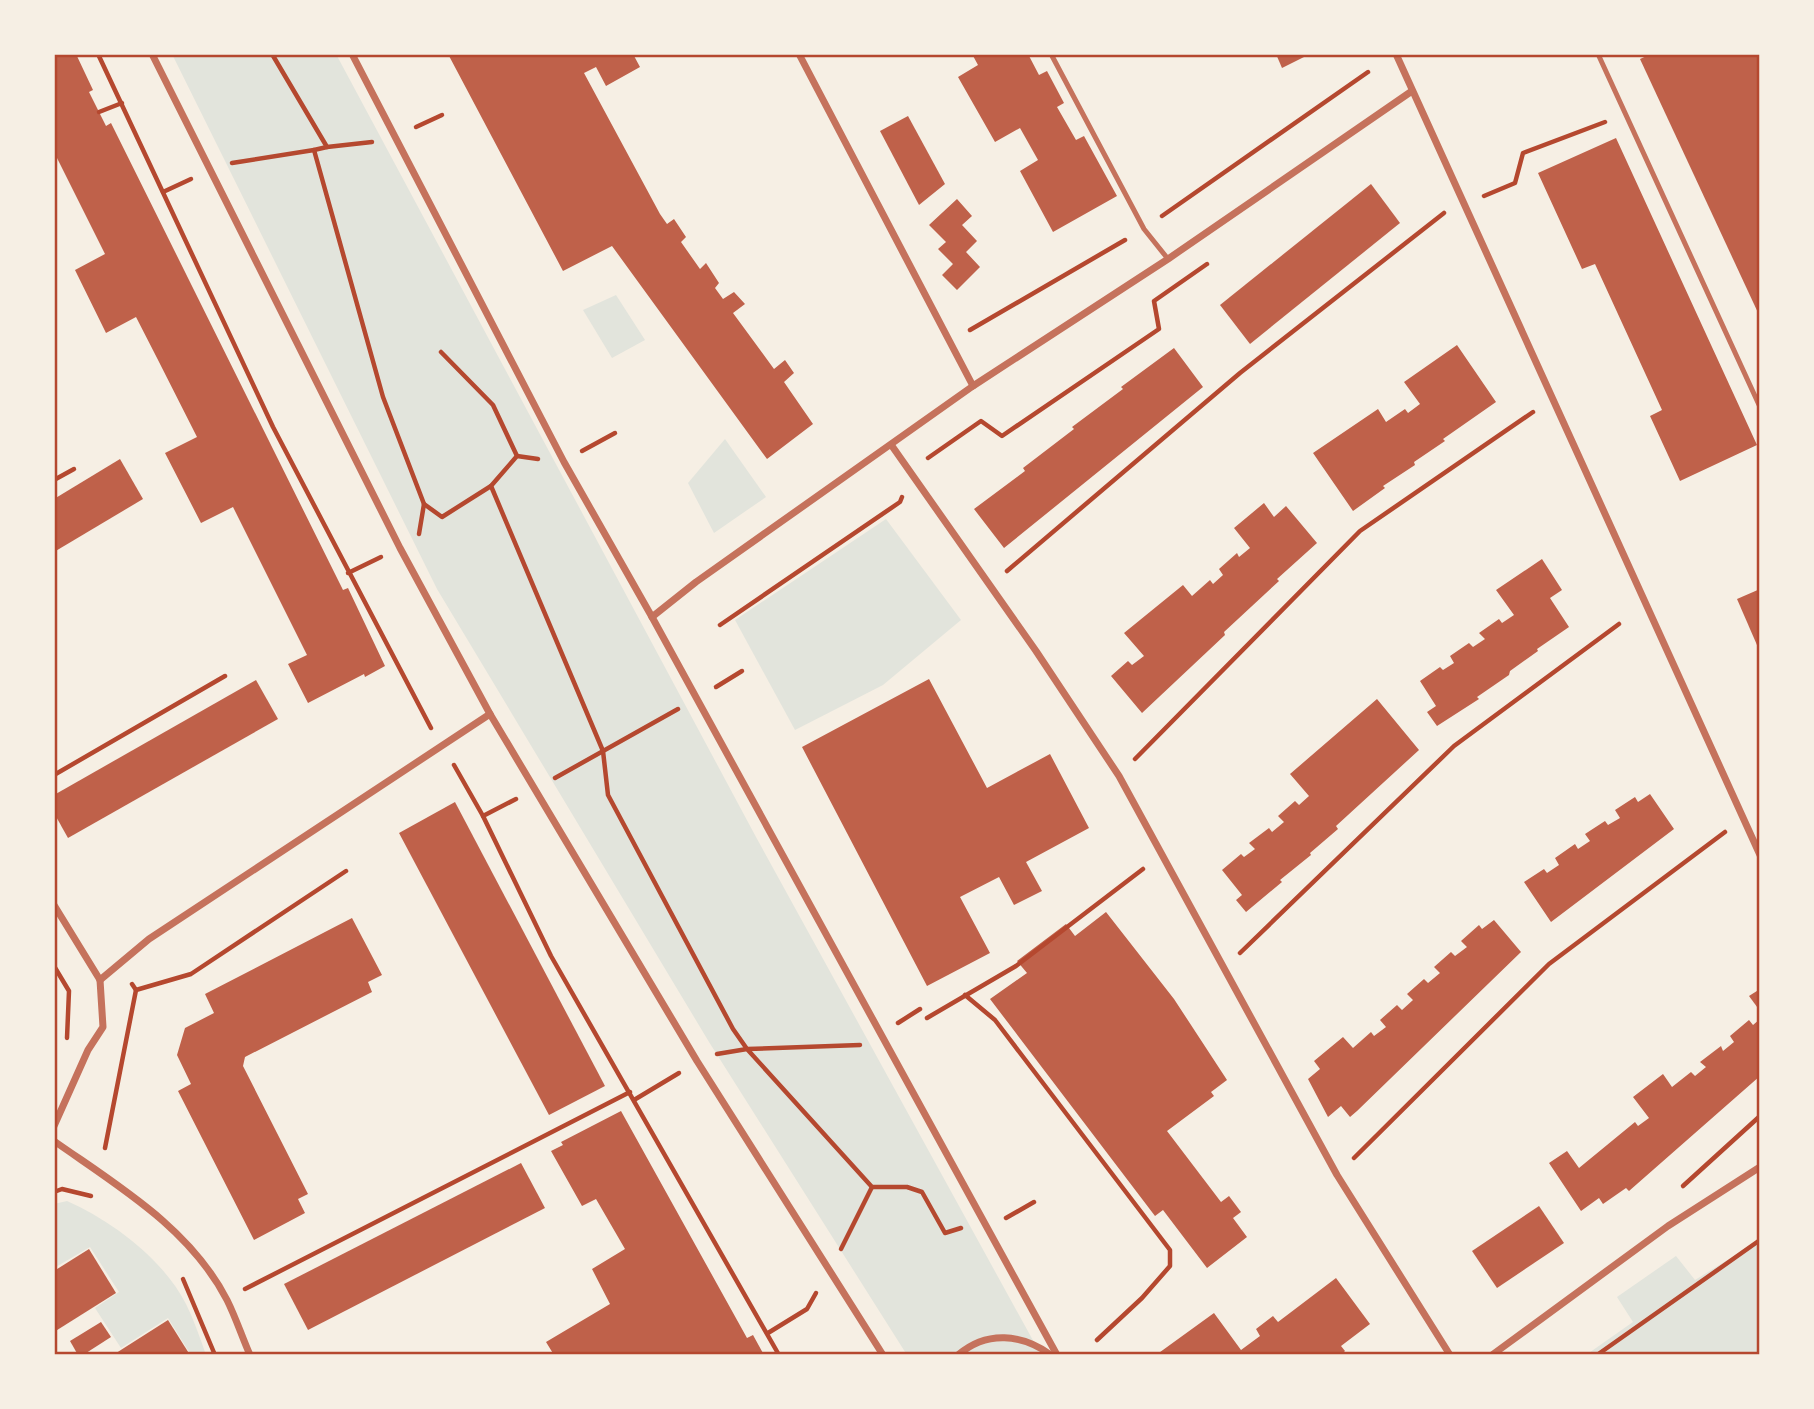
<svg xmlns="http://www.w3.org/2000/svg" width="1814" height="1409" font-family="'Varela Round',sans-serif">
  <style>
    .green { fill: #e2e4dc }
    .building { fill: #bf614a }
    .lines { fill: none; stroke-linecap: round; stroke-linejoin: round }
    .path { stroke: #b5482f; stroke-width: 4.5 }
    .service { stroke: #c5725c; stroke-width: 5 }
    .minor { stroke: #c5725c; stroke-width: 7 }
    .neatline { fill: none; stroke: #b5482f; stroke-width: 2.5 }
  </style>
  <rect width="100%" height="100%" fill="#f6efe4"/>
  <g class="green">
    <polygon points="172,54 336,54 756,837 1041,1355 907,1355 709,1042 437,589"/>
    <polygon points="616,295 645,340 612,358 583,310"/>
    <polygon points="725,439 766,497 714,533 688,483"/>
    <polygon points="886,519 961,620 883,685 795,730 735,620"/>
    <path d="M67,1201C112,1221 163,1259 186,1304C194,1320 200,1338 206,1355H191L168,1318L121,1348L95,1308L119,1292L90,1247L54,1268V1204Z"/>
    <polygon points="1760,1240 1760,1355 1586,1355 1633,1322 1617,1297 1676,1256 1695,1280"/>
  </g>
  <g class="building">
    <polygon points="54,54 76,54 93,90 89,92 106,126 111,123 343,590 348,588 385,666 365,677 364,674 308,703 288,664 307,655 233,507 201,523 165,453 197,437 157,358 136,317 106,333 75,270 105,254 54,152"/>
    <polygon points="448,54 633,54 640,67 606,86 596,67 584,73 660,214 667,224 674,219 686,237 681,242 700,269 706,263 719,283 715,288 723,299 734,292 745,304 733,313 774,369 785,360 794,373 784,382 813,424 767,459 612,246 563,271"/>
    <polygon points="972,54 1028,54 1039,75 1047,71 1064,103 1057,107 1076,140 1084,136 1117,196 1053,232 1020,171 1038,160 1020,128 995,142 958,77 978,65"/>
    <polygon points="1276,54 1310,54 1282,68"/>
    <polygon points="1651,54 1760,54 1760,317 1640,59"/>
    <polygon points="908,116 945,184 919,205 880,131"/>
    <polygon points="1616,138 1757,445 1680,481 1650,416 1662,410 1595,264 1582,269 1538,173"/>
    <polygon points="1371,184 1400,223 1250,344 1220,305"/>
    <polygon points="957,199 972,216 962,225 977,241 966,252 980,267 957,290 942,275 953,264 938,249 946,242 929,225"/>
    <polygon points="1457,345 1496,402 1443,439 1445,441 1414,462 1415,465 1383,486 1385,488 1353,511 1313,453 1378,409 1386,422 1405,409 1408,413 1420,404 1404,382"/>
    <polygon points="1174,348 1203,387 1004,548 974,509 1025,471 1023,468 1074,429 1072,427 1123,389 1121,387"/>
    <polygon points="120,459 143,499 54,552 54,499"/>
    <polygon points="1264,503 1274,517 1286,506 1317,543 1277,579 1279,581 1224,632 1225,635 1142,713 1111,676 1128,661 1132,665 1144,656 1124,633 1183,585 1192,596 1210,580 1213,584 1223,575 1219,569 1237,553 1239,557 1250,548 1234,528"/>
    <polygon points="1542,559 1562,590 1550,598 1569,627 1537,649 1538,651 1510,671 1509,675 1477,697 1479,699 1437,726 1427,712 1436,706 1420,681 1440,667 1443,670 1454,663 1450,656 1469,643 1473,647 1485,639 1479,633 1499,619 1502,623 1514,615 1496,590"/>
    <polygon points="1760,589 1760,652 1737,599"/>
    <polygon points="929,679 987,788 1050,754 1089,828 1026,862 1042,891 1014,905 999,877 960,897 990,953 927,986 802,747"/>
    <polygon points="256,680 278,719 68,838 54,813 54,795"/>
    <polygon points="1377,699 1419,750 1336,826 1338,829 1310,853 1311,855 1280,880 1282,882 1246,912 1236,900 1242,895 1222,870 1241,854 1244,857 1255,849 1249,843 1269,828 1272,832 1284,822 1278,816 1295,801 1299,805 1309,796 1290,774"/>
    <polygon points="1650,794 1674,829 1551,922 1524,882 1544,869 1547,873 1559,865 1555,858 1575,844 1578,849 1590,841 1585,834 1605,821 1608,825 1620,818 1615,810 1635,797 1638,802"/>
    <polygon points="455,802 605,1086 549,1115 399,833"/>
    <polygon points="1106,912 1174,999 1227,1080 1211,1092 1214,1096 1167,1131 1221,1202 1229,1196 1241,1212 1233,1218 1247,1237 1207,1268 1163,1210 1155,1216 990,999 1027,973 1017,961 1066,924 1075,936"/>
    <polygon points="352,918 382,975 368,982 372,992 245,1057 243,1066 308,1194 298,1199 305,1213 254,1240 178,1091 191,1084 177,1055 185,1028 214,1013 205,994"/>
    <polygon points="1494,920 1521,952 1357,1111 1350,1117 1341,1106 1328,1117 1308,1079 1320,1069 1314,1061 1343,1037 1353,1048 1371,1032 1374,1036 1386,1027 1380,1020 1397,1005 1402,1010 1413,1000 1407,994 1424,979 1428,983 1440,973 1434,967 1451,952 1455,956 1467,947 1461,941 1479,925 1482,929"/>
    <polygon points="1760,989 1760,1011 1749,996"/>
    <polygon points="1760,1019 1760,1076 1629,1191 1626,1188 1603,1204 1599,1198 1581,1211 1549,1163 1567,1151 1579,1168 1635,1122 1638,1126 1649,1118 1633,1097 1663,1074 1672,1087 1691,1072 1695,1076 1706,1067 1700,1062 1721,1046 1723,1051 1734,1042 1730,1036 1749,1020 1753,1025"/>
    <polygon points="621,1111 747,1338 753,1335 764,1355 554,1355 546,1342 610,1304 592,1269 625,1249 596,1199 582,1206 551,1151 563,1145 561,1142"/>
    <polygon points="521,1163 545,1208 308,1330 284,1284"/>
    <polygon points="1539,1206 1564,1243 1497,1288 1472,1251"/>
    <polygon points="89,1249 116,1293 54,1332 54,1271"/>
    <polygon points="1336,1278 1370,1324 1341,1346 1345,1351 1341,1355 1156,1355 1214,1313 1241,1350 1260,1336 1256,1329 1273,1316 1278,1322"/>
    <polygon points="168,1320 190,1355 113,1355"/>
    <polygon points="101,1322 111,1337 83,1355 78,1355 70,1341"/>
  </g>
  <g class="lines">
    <g class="path">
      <polyline points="98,54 273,427 431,728"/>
      <polyline points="272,54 327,147 372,142"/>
      <polyline points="99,112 122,103"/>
      <polyline points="416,127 442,115"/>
      <polyline points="327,147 314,150 383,397 424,504 419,534"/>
      <polyline points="232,163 314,150"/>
      <polyline points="163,192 191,179"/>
      <polyline points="1484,196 1515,183 1523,153 1605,122"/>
      <polyline points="1162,216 1368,72"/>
      <polyline points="970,330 1125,240"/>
      <polyline points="441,352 493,405 517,456"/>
      <polyline points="582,451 615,433"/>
      <polyline points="928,458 981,421 1002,436 1159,329 1154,301 1207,264"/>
      <polyline points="538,459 517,456 491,486 603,751 608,795 733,1029 747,1049 860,1045"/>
      <polyline points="54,480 74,469"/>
      <polyline points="424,504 442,517 491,486"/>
      <polyline points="1007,571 1240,373 1444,213"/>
      <polyline points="348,573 381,557"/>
      <polyline points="720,625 900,502 902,497"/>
      <polyline points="716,687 742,671"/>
      <polyline points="1135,759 1360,531 1533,412"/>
      <polyline points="454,765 483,816 551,956 779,1355"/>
      <polyline points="54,775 225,676"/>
      <polyline points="555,778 678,709"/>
      <polyline points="483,816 516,799"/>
      <polyline points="1240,953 1454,746 1619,624"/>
      <polyline points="54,966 69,991 67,1038"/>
      <polyline points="132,984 136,990 191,974 346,871"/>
      <polyline points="965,995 995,1020 1170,1250 1170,1266 1142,1298 1097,1340"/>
      <polyline points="927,1018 1016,966 1143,869"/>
      <polyline points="898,1023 920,1009"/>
      <polyline points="717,1054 747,1049 872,1187 907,1187 922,1192 945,1233 961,1228"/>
      <polyline points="634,1100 679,1073"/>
      <polyline points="105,1148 136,990"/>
      <polyline points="1354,1158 1549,964 1725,832"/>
      <polyline points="1683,1186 1760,1116"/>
      <polyline points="54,1192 62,1189 91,1196"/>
      <polyline points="1006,1218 1034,1202"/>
      <polyline points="841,1249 872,1187"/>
      <polyline points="183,1279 215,1355"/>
      <polyline points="245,1289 630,1092"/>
      <polyline points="768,1333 807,1309 816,1293"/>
      <polyline points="1597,1355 1760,1240"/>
    </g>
    <g class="service">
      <polyline points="1051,54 1144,229 1168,259"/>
      <polyline points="1598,54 1760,407"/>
    </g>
    <g class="minor">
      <polyline points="152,54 400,548 490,714 697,1061 883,1355"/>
      <polyline points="352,54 564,462 652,617 1057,1355"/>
      <polyline points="799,54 973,386"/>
      <polyline points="1396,54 1760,855"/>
      <polyline points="892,446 1036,651 1119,776 1337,1175 1450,1355"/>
      <polyline points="652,617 696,582 973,386 1168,259 1412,91"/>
      <polyline points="54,905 100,980 103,1027 88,1050 54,1126"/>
      <polyline points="100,980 149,939 490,714"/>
      <path d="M54,1141C118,1186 190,1228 227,1300C236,1318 242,1337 250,1355"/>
      <path d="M958,1355C987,1330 1022,1334 1051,1355"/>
      <polyline points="1492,1355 1668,1226 1760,1167"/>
    </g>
  </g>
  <rect width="1814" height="1409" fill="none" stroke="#f6efe4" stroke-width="112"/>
  <rect x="56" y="56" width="1702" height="1297" class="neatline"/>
</svg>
